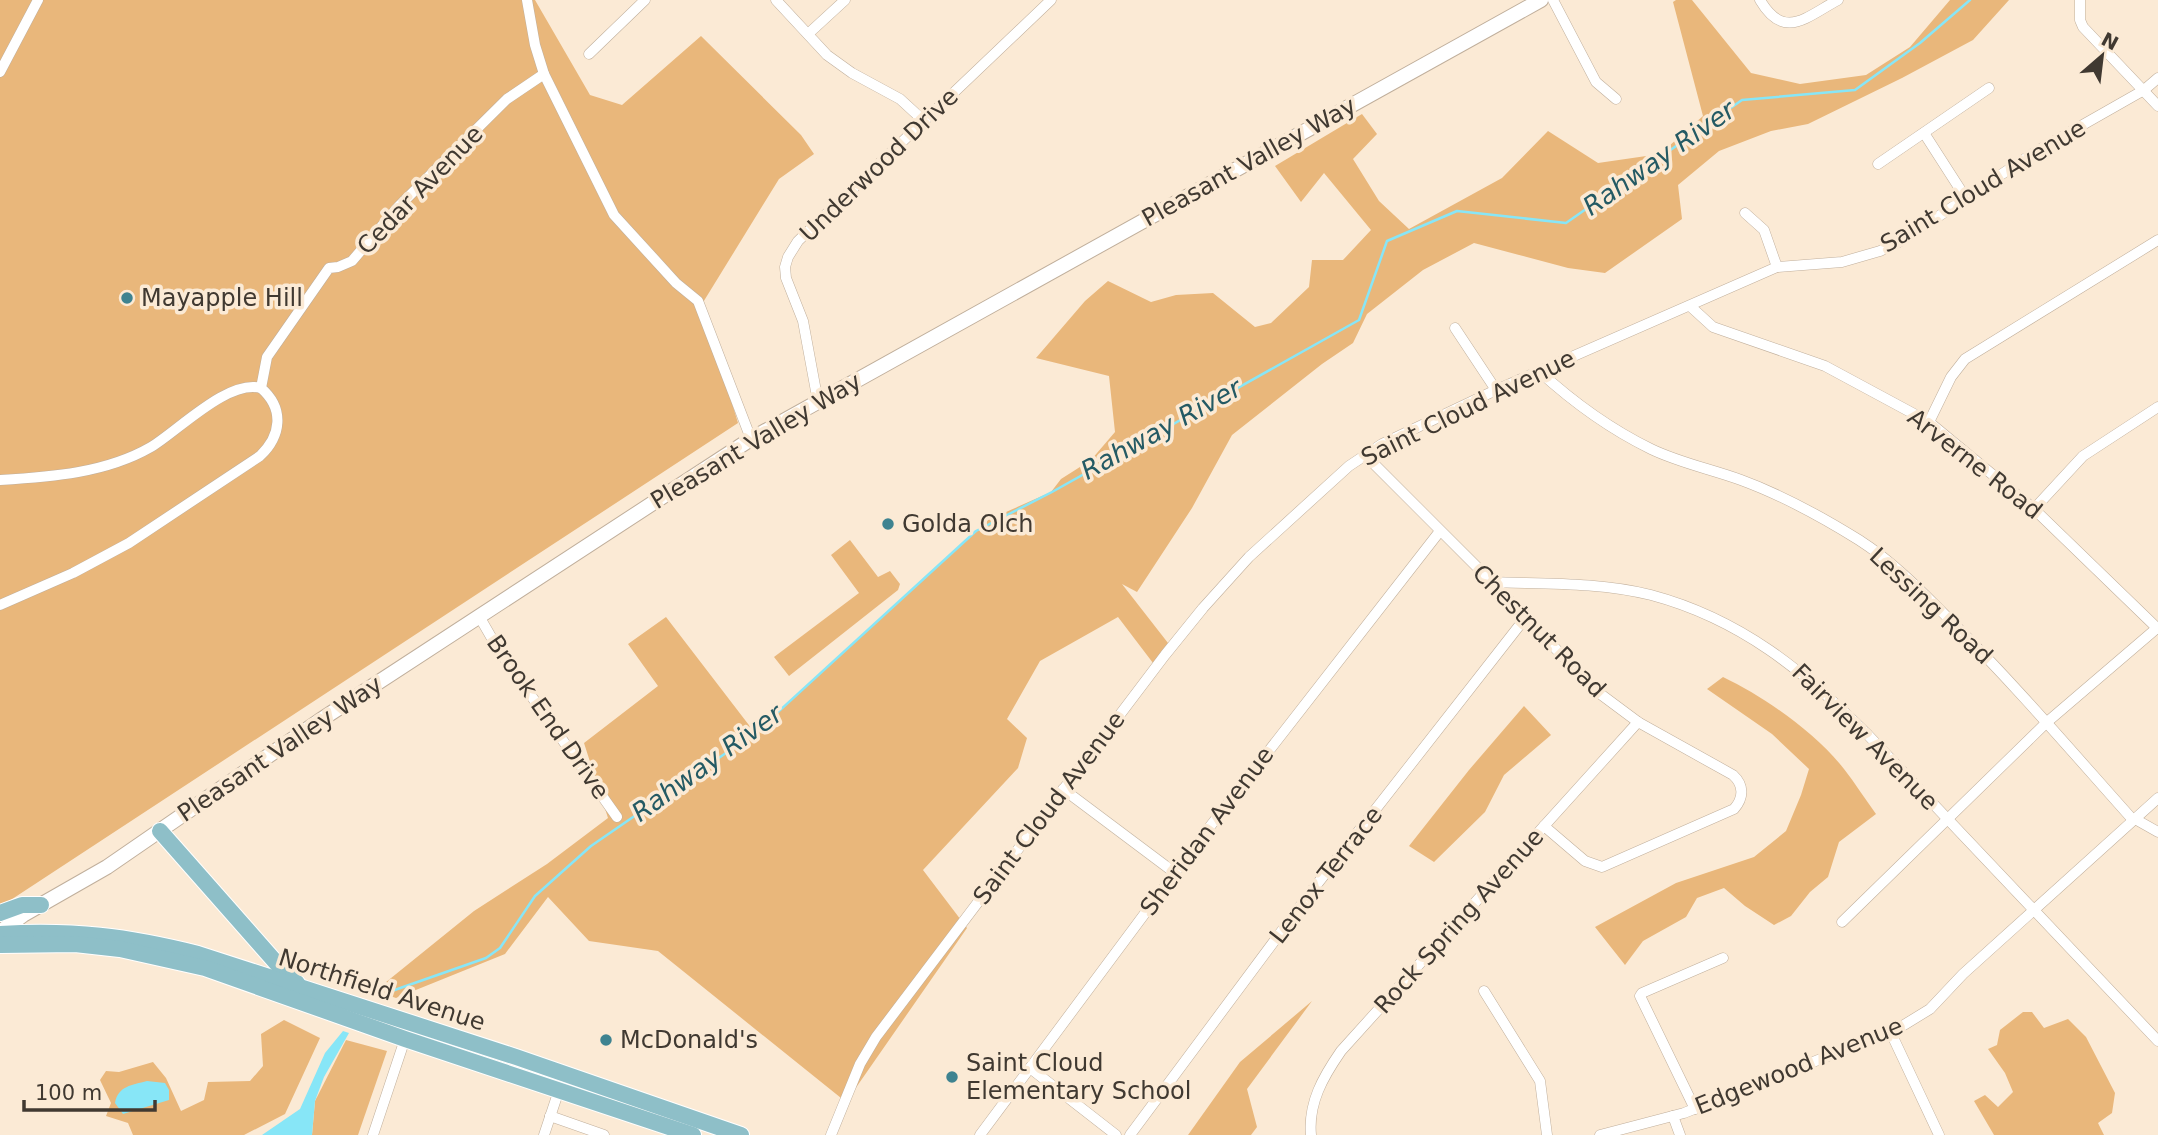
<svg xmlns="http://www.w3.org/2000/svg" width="2158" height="1135" font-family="'DejaVu Sans',sans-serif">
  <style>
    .green { fill: #e9b77b }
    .water { fill: #87e6f7 }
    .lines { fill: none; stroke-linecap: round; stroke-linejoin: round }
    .stream { stroke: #87e6f7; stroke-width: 2.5 }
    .street-casing { stroke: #c0af9c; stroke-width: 11 }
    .secondary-casing { stroke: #c0af9c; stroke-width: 16 }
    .primary-casing { stroke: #fff; stroke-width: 18 }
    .street { stroke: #fff; stroke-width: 10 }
    .secondary { stroke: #fff; stroke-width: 14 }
    .primary { stroke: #8ebfc8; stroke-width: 16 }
    .poi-dot { fill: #3e8390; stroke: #fbead5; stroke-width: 2.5 }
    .labels { text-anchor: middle; stroke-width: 7; stroke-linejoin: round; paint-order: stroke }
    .street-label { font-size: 24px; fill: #403931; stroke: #fbead5 }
    .poi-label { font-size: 24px; fill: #403931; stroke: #fbead5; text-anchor: start }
    .water-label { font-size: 26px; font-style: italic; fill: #245a64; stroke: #fbead5 }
  </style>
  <rect width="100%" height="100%" fill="#fbead5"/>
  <g class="green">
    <polygon points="0,0 535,0 590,95 622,105 701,36 801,135 814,154 779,179 702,304 738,423 0,907"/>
    <polygon points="1676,0 1692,0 1751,73 1800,84 1866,75 1910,47 1950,0 2009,0 1973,40 1902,78 1808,124 1771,131 1719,151 1678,185 1682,219 1605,273 1568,268 1474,243 1423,270 1367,314 1353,343 1322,364 1232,435 1192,508 1137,592 1122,584 1168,643 1153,663 1118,617 1040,661 1007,719 1027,738 1018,768 923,870 967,928 846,1102 658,951 589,941 548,897 505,954 396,998 375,991 474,911 547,864 608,818 584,743 658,686 628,644 666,617 755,733 988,520 1051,492 1061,479 1091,460 1115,432 1109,376 1036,358 1085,301 1108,281 1151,302 1176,295 1213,293 1255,327 1271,323 1309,287 1312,260 1343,260 1371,230 1324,173 1301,202 1275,166 1362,114 1377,134 1353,159 1379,201 1409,229 1502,178 1548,131 1598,163 1660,154 1703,116 1673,2"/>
    <polygon points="850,540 878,577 890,571 900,584 898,590 789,676 774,657 859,593 831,555"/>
    <path d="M1723,677C1765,697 1816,733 1844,769C1855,783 1865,799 1876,814L1839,842L1828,877L1810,892L1791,916L1774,925L1745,906L1724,888L1697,898L1686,917L1643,941L1625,965L1595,927L1676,883L1754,857L1786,831L1801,795L1809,769L1772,734L1707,689Z"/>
    <polygon points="1524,706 1551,735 1504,775 1485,812 1434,862 1409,846 1469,770"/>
    <polygon points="1312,1001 1247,1089 1257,1127 1251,1135 1188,1135 1240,1062"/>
    <polygon points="2023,1012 2032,1012 2044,1028 2068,1019 2086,1037 2115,1093 2112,1113 2098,1123 2104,1135 1994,1135 1974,1101 1985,1095 1998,1107 2013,1092 2005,1073 1988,1049 1997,1045 2000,1030"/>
    <polygon points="284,1020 320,1038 285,1114 244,1135 133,1135 128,1123 106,1116 111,1103 100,1080 106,1071 119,1072 153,1062 166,1078 181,1111 204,1100 208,1082 250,1081 263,1066 261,1034"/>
    <polygon points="346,1040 387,1051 358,1135 312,1135 315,1101"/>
  </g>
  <g class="water">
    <polygon points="343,1031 349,1033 324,1077 315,1101 312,1135 262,1135 300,1109 325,1053"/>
    <path d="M147,1081L165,1083L169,1090V1100L123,1114L115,1103C118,1086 132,1085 147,1081Z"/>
  </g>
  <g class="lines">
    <polyline class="stream" points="386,993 486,958 500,948 535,896 591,846 755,733 976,531 1052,492 1359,320 1387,241 1457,211 1566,223 1742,100 1855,90 1920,43 1970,0"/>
    <defs>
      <g id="street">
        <polyline points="527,0 535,45 544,74 614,215 676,283 698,301 751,439"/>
        <polyline points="776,0 827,55 852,73 900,99 924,121"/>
        <polyline points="1553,0 1596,82 1616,99"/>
        <path d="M1760,0C1784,41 1806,17 1838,0"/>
        <polyline points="2080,0 2080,20 2083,27 2158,106"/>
        <polyline points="808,34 845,0"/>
        <polyline points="589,54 645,0"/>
        <polyline points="0,72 38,0"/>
        <polyline points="1924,133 1967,200"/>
        <polyline points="1878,164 1989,88"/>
        <polyline points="1745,213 1764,230 1777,267"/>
        <polyline points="1690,306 1713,327 1825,366 1929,422 2034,509 2158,629"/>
        <polyline points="1455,328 1496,390"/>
        <path d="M1539,371C1574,403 1608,428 1651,449C1680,463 1711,469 1741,480C1782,495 1822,517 1859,540C1895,563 1925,595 1954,624C2017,687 2074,754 2133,820"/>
        <polyline points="818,402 803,321 786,278 785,267 788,257 798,241 1051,0"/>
        <polyline points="1929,422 1951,377 1965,359 2158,240"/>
        <path d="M1365,455L1492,582L1595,690L1638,722L1733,775C1744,785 1744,798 1734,809L1602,867L1585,861L1544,826"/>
        <path d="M0,480C51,477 106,473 151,447C179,430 228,379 261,388"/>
        <polyline points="2034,509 2083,456 2158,407"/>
        <path d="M1492,582C1544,584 1600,582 1651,595C1741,619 1804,671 1868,735L2158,1041"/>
        <path d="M0,605L73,573L129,543L260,456C281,436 285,409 261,388L267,357L329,268L338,267L352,261L399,206L507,99L544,74"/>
        <polyline points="479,616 498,649 617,817"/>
        <polyline points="1063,789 1175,873"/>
        <polyline points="2135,819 2158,832"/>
        <polyline points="1842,922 2046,723 2157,628"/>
        <polyline points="1484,991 1540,1081 1547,1135"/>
        <polyline points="1891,1033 1939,1135"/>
        <polyline points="1030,1068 1116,1135"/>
        <polyline points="1695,1109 1640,996 1642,993 1723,958"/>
        <polyline points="550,1116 604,1135"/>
        <polyline points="1673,1116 1680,1135"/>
        <polyline points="373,1135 406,1036"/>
        <polyline points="544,1135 560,1087"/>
        <polyline points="831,1135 860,1064 876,1037 1165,655 1203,608 1249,557 1349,466 1382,444 1496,390 1777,267 1842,262 1880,251 1903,240 2035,152 2144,90 2158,78"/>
        <polyline points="980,1135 1201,838 1440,531"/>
        <polyline points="1130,1135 1307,897 1526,617"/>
        <path d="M1311,1135C1308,1103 1323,1077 1341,1051L1638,722"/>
        <polyline points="1600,1135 1684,1113 1899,1028 1930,1009 1963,974 2158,798"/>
      </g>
      <polyline id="secondary" points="0,932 23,915 107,867 319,721 751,439 1541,0"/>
      <g id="primary">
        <polyline points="160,831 279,966 297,983"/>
        <polyline points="0,913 22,905 41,905"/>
        <path d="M0,934C74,930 126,936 198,954L516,1057L741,1135"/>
        <polyline points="0,945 75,944 120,949 205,968 405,1039 693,1135"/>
      </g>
    </defs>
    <use href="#street" class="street-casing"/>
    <use href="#secondary" class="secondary-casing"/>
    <use href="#primary" class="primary-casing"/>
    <use href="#street" class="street"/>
    <use href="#secondary" class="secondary"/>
    <use href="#primary" class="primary"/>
  </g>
  <g class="poi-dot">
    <circle cx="127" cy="298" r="7"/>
    <circle cx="888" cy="524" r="7"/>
    <circle cx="606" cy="1040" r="7"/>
    <circle cx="952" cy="1077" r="7"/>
  </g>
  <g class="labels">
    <g class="street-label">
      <text transform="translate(1249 162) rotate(-29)" y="8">Pleasant Valley Way</text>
      <text transform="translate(879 165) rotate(-44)" y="8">Underwood Drive</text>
      <text transform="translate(1983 186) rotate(-31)" y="8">Saint Cloud Avenue</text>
      <text transform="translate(420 190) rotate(-46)" y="8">Cedar Avenue</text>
      <text transform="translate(1468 408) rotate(-26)" y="8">Saint Cloud Avenue</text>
      <text transform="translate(756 441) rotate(-31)" y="8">Pleasant Valley Way</text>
      <text transform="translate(1975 464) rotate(38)" y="8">Arverne Road</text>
      <text transform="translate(1931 606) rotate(43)" y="8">Lessing Road</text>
      <text transform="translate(1539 631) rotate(45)" y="8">Chestnut Road</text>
      <text transform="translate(548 717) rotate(55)" y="8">Brook End Drive</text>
      <text transform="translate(1865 737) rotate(45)" y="8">Fairview Avenue</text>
      <text transform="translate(280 749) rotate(-34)" y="8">Pleasant Valley Way</text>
      <text transform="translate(1049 808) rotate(-53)" y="8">Saint Cloud Avenue</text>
      <text transform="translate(1207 831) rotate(-53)" y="8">Sheridan Avenue</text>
      <text transform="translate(1326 875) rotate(-52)" y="8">Lenox Terrace</text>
      <text transform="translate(1459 921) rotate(-48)" y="8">Rock Spring Avenue</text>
      <text transform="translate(382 990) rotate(18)" y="8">Northfield Avenue</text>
      <text transform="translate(1799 1066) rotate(-22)" y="8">Edgewood Avenue</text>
    </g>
    <g class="poi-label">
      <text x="141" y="306">Mayapple Hill</text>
      <text x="902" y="532">Golda Olch</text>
      <text x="620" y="1048">McDonald's</text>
      <text x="966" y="1071">Saint Cloud<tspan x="966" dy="28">Elementary School</tspan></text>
    </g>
    <g class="water-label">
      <text transform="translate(1659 158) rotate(-35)" y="9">Rahway River</text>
      <text transform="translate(1161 429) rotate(-29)" y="9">Rahway River</text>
      <text transform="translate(707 763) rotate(-36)" y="9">Rahway River</text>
    </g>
  </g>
  <g transform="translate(2102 56) rotate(28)" stroke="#fbead5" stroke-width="5" paint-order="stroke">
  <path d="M0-5L12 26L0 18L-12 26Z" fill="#403931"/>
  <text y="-10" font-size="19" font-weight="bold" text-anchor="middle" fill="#403931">N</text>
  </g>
  <path d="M24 1100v10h131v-10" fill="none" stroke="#403931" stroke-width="3.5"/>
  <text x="35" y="1100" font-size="21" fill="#403931" stroke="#fbead5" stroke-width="5" paint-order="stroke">100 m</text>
</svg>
